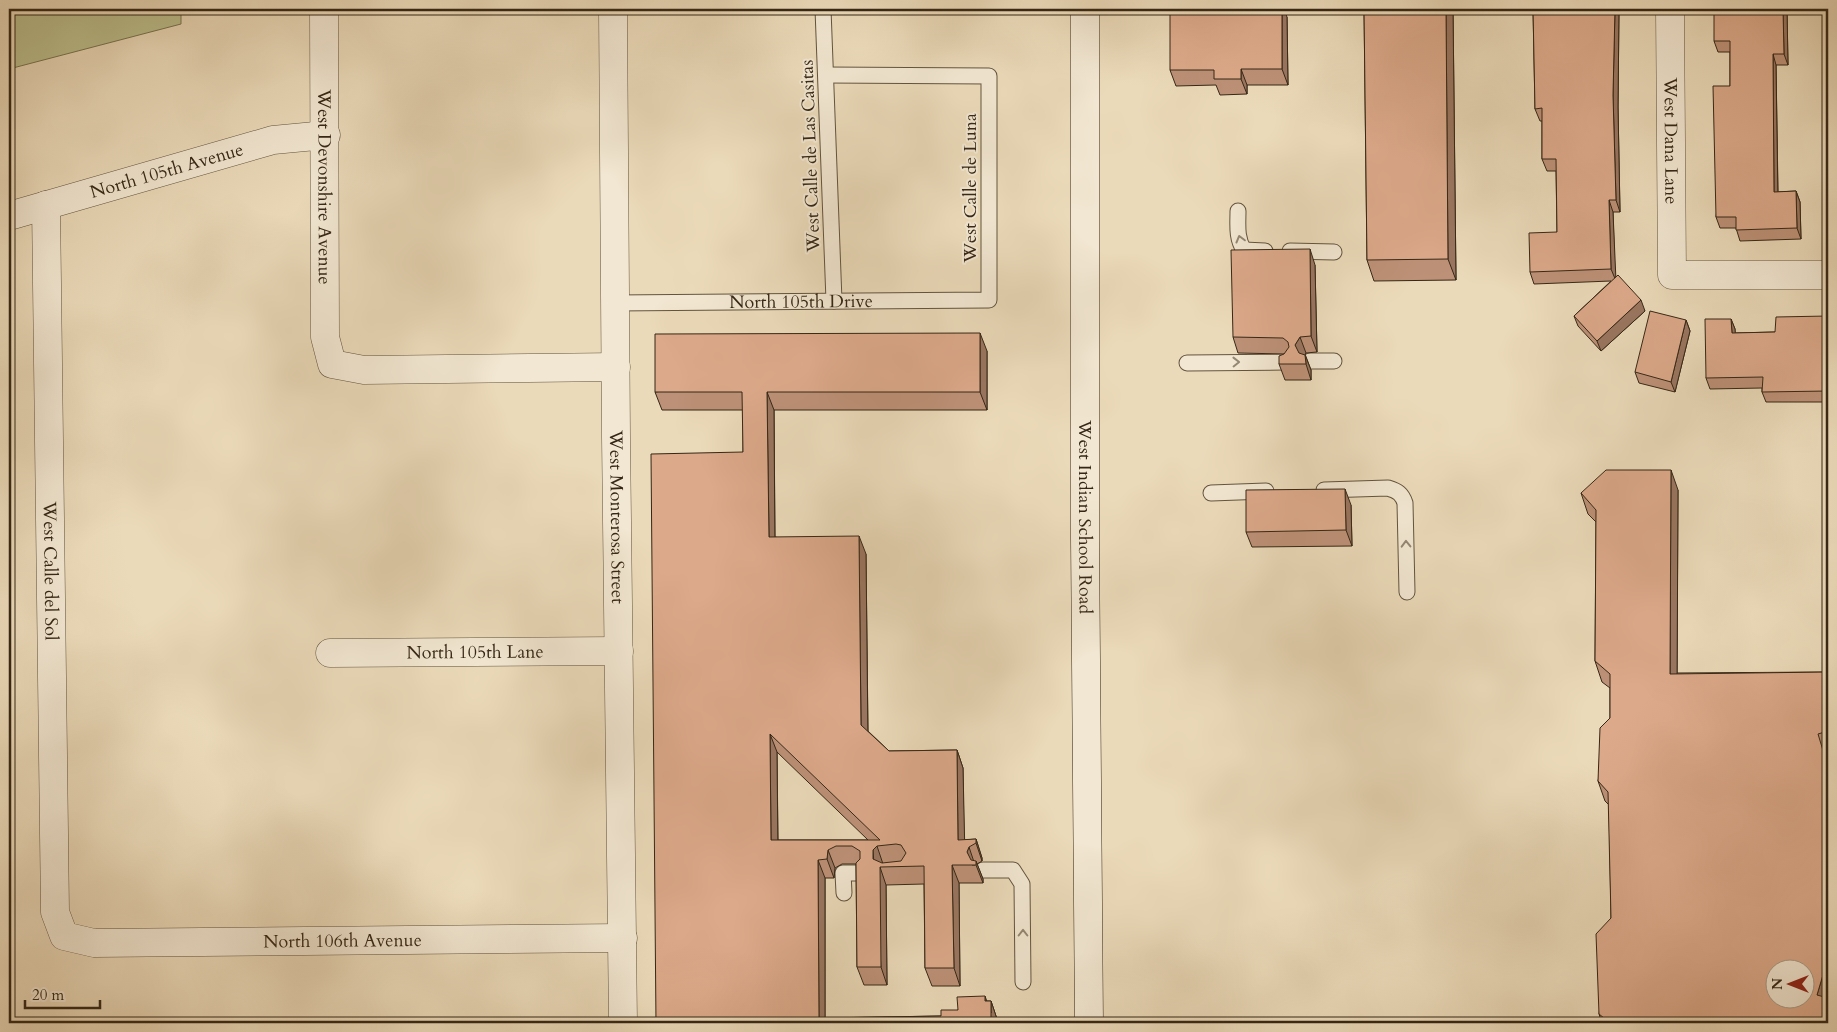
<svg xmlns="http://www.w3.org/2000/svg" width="1837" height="1032" font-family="Cardo,serif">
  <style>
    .green { fill: #bbbe8c; stroke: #787251 }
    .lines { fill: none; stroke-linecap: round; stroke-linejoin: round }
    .service-casing { stroke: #62543f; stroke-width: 17 }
    .minor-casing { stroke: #62543f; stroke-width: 29 }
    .secondary-casing { stroke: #352716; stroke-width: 29 }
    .service { stroke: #f2e7d2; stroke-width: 15 }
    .minor { stroke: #f2e7d2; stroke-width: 28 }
    .secondary { stroke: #f2e7d2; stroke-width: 28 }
    .wall { fill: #bd9177; stroke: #352716; fill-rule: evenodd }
    .shaded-wall { fill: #9a7661; stroke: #352716 }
    .building { fill: #dca98a; stroke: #352716; fill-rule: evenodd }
    .oneway { stroke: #948774 }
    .labels { text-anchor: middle; stroke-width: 4; stroke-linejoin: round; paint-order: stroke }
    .street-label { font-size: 18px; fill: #352716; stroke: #f2e7d2 }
  </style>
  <rect width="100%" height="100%" fill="#ebdab9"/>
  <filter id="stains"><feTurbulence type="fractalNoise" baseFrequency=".004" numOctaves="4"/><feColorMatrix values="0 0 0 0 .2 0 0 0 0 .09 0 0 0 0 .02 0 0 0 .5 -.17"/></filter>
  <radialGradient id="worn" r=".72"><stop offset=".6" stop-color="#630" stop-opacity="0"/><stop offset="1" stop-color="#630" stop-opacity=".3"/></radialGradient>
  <polygon class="green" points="9,9 181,9 181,24 9,69"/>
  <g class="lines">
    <defs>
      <g id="service">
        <polyline points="823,9 834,301"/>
        <path d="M1238,211C1238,224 1236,238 1244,250L1265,251"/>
        <polyline points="1290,251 1334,252"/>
        <path id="s1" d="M615,303L989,300V76L826,75"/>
        <polyline points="1310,361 1334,361"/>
        <polyline points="1187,363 1285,362"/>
        <path d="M1324,490L1388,488C1398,491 1402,494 1405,503L1407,592"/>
        <polyline points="1211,493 1266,491"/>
        <polyline points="983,870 1013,870 1022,884 1023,982"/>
        <polyline points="844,893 843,873 858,873"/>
      </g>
      <g id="minor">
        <path id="s2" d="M324,9L325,337L332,364L364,370L616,367"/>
        <path id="s3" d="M613,9L616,437L623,1023"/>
        <path id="s4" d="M1670,9L1672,275H1828"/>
        <path id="s5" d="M46,205L55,912L64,936L94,943L623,938"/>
        <path id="s6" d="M9,216L273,140L326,135"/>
        <path id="s7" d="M330,653L619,651"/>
      </g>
      <g id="secondary">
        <path id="s8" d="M1085,9V539L1089,1023"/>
      </g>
    </defs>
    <use href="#service" class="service-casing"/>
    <use href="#minor" class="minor-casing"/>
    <use href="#secondary" class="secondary-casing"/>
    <use href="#service" class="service"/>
    <use href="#minor" class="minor"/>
    <use href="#secondary" class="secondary"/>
  </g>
  <g class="wall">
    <polygon points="1364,9 1453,9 1456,280 1374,281 1367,260"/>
    <polygon points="1533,9 1619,9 1618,107 1620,212 1613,212 1615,277 1645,311 1601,351 1578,326 1574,316 1611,281 1534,284 1530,272 1557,232 1556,171 1547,171 1542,159 1542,121 1540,121 1535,109"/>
    <polygon points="1787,9 1788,65 1776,65 1778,192 1796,191 1800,202 1801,239 1740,241 1736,228 1720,228 1716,217 1730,86 1730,52 1718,52 1714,41"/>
    <polygon points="1287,17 1288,85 1247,85 1247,94 1220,95 1216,85 1176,86 1170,70"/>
    <polygon points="1315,265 1317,352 1306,353 1305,354 1311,370 1311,380 1285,380 1279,364 1285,354 1238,353 1233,337"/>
    <polygon points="1828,316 1828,402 1766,402 1762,392 1762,388 1710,389 1706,378 1731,319 1735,329 1735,333 1775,332"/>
    <polygon points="1686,320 1690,331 1675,392 1639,383 1635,372"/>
    <path d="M987,351V410H774L775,537L866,554L868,731L889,751L957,750L963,768L964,840L976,839L982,858V861L977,864L983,879V883H959L960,986H932L925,968L924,884L886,885L887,985H864L857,967L856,864H842L835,868L834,878H825V1018L941,1016L958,1010L987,1001H991L997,1019V1023H656L743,452V410H662L655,392ZM777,752L868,840H778Z"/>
    <polygon points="1678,490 1677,673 1828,672 1828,754 1825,755 1828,1023 1602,1023 1599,1014 1611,918 1609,805 1605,801 1598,781 1610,718 1610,688 1602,682 1595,661 1596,522 1588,514 1581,493"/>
    <polygon points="1351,505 1352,546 1252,547 1246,532"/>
  </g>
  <g class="shaded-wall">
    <polygon points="1282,9 1284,9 1287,17 1288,85 1282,69"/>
    <polygon points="1446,9 1453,9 1456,280 1448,259"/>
    <polygon points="1615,9 1619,9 1618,107 1620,212 1616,200 1613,95"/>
    <polygon points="1783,9 1787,9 1788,65 1784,54"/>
    <polygon points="1773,54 1776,65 1778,203 1774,192"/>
    <polygon points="1241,69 1247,85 1247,94 1241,79"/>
    <polygon points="1796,191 1800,202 1801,239 1797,228"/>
    <polygon points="1609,200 1613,212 1616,281 1611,269"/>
    <polygon points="1310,249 1315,265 1317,352 1311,336"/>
    <polygon points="1641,300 1645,311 1601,351 1597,341"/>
    <polygon points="1731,319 1735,329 1736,344 1732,333"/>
    <polygon points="1686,320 1690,331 1675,392 1671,382"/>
    <polygon points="980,333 987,351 987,410 980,392"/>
    <polygon points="1300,337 1306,353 1301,361 1295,345"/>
    <polygon points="1305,355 1311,370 1311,380 1306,364"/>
    <polygon points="767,392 774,410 775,555 769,537"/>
    <polygon points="1671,470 1678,490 1677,694 1670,674"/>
    <polygon points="1345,489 1351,505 1352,546 1346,530"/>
    <polygon points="859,536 866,554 868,743 861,725"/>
    <polygon points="770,734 777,752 778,858 771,840"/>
    <polygon points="957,750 963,768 965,858 958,840"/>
    <polygon points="976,839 982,858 982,861 976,843"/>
    <polygon points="877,846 883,864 880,867 886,885 887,985 881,967 873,850"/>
    <polygon points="969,847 975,865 972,865 967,852"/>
    <polygon points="828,850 835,868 834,878 827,859"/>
    <polygon points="818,860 825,878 825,1023 819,1018"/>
    <polygon points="976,861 983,879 983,883 976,865"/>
    <polygon points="952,865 959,883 960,986 954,968"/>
    <polygon points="1828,958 1828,1003 1817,995"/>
    <polygon points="985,996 991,1013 991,1001 997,1019 997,1023 991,1023 985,1001"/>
  </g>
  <g class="building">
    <polygon points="1170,9 1282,9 1282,69 1241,69 1241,79 1214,79 1214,70 1170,70"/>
    <polygon points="1364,9 1446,9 1448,259 1367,260"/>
    <polygon points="1533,9 1615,9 1613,95 1616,200 1609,200 1611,269 1530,272 1529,233 1557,232 1556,159 1542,159 1542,108 1535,109"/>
    <polygon points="1714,9 1783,9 1784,54 1773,54 1774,192 1796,191 1797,228 1736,230 1736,217 1716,217 1713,86 1730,86 1730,41 1714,41"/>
    <polygon points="1310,249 1311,336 1300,337 1295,345 1299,353 1305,355 1306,364 1279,364 1279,356 1284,354 1289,347 1288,342 1283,338 1233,337 1231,250"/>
    <polygon points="1618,275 1641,300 1597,341 1574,316"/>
    <polygon points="1650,311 1686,320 1671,382 1635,372"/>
    <polygon points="1828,316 1828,391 1762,392 1763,377 1706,378 1705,319 1731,319 1732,333 1775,332 1776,317"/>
    <path d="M980,333V392H767L769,537L859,536L861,725L889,751L957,750L958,840L976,839V843L969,847L967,852L971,860L976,861V865H952L954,968H925L924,866L880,867L881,967H857L856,863L860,859V851L852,846H836L828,850L827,859L818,860L819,1018L941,1016V1010H958L957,997L985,996V1001H991V1023H656L651,454L743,452L742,392H655V334ZM770,734L880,840H771ZM896,844L901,845L906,853L901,861L882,863L873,859V850L877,846Z"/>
    <path d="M1606,470H1671L1670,674L1828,672V731L1818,734L1828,767V958L1817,995L1828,998V1023H1610L1599,1014L1596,934L1611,918L1608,792L1598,781L1600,728L1610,718V674L1595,661L1596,510L1581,493ZM1774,970H1804V1000H1774Z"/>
    <polygon points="1345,489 1346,530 1246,532 1246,490"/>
  </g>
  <defs><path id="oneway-chevron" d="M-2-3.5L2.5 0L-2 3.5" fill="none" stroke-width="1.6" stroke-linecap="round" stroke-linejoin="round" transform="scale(1.25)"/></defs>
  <g class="oneway">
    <use href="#oneway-chevron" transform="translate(1240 239) rotate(-105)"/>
    <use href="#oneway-chevron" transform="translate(1236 362) rotate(-1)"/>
    <use href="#oneway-chevron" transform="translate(1406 544) rotate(-91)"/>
    <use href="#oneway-chevron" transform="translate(1023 933) rotate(-90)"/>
  </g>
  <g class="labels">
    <g class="street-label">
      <text dy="6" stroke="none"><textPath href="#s4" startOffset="132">West Dana Lane</textPath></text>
      <text transform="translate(810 156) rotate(-92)" y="6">West Calle de Las Casitas</text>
      <text dy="6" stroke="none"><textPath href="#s6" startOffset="164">North 105th Avenue</textPath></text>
      <text dy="6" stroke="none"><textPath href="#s2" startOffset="178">West Devonshire Avenue</textPath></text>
      <text transform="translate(970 188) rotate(-90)" y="6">West Calle de Luna</text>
      <text dy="6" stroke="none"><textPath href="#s1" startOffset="186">North 105th Drive</textPath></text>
      <text dy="6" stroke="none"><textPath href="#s3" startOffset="508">West Monterosa Street</textPath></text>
      <text dy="6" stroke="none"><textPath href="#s8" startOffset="508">West Indian School Road</textPath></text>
      <text dy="6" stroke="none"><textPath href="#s5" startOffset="366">West Calle del Sol</textPath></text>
      <text dy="6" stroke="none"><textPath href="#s7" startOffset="145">North 105th Lane</textPath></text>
      <text dy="6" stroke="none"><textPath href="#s5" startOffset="1012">North 106th Avenue</textPath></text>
    </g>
  </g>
  <rect width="1837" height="1032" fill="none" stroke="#ebdab9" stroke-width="30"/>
  <rect x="10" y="10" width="1817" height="1012" fill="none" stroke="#352716" stroke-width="2.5"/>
  <rect x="15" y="15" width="1807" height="1002" fill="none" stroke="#352716"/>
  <g transform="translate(1790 984) rotate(270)"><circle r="24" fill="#f2e7d2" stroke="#a69a87"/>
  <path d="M0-4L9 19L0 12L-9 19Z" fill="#8f2418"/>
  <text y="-8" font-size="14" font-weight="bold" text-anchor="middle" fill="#352716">N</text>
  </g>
  <path d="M25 1000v8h75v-8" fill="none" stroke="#352716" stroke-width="2.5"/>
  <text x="32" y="1000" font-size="15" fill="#352716" stroke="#f2e7d2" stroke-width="4" paint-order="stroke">20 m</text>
  <rect width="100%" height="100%" filter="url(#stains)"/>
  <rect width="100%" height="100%" fill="url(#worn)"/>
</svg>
